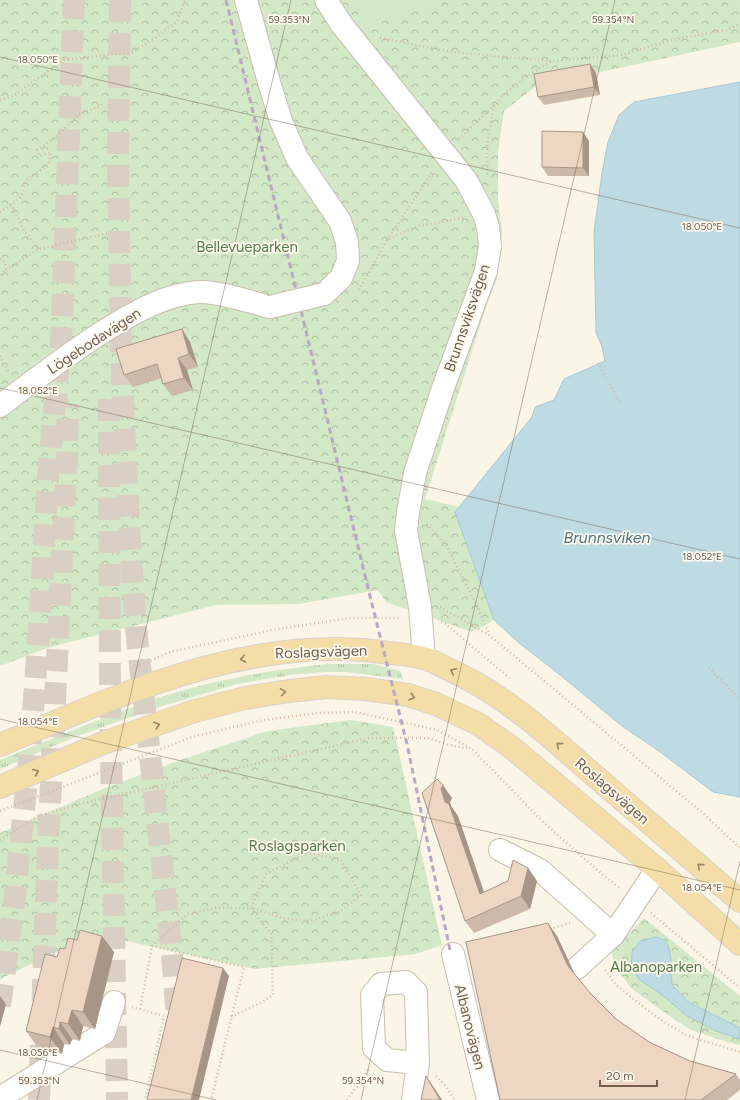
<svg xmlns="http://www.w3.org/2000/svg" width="740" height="1100" font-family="Figtree,sans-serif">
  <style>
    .grass { fill: url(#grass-tufts) }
    .park { fill: url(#park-crowns) }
    .pitch { fill: #d2e8c7 }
    .water { fill: #bedbe3; stroke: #a5c9d4 }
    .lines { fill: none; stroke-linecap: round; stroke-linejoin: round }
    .highway-tunnel { stroke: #d9cfc2; stroke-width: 22; stroke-dasharray: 22 11; stroke-linecap: butt }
    .minor-casing { stroke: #ccbeaf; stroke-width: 24 }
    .major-casing { stroke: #d8d2cd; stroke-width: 24 }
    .path { stroke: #d3baa5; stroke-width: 2.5; stroke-dasharray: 1 3; stroke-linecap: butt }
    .minor { stroke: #fff; stroke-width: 22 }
    .major { stroke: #f4dda6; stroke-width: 22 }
    .rail { stroke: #b9a7c4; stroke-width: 3; stroke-dasharray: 6 4; stroke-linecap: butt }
    .minor-bridge-casing { stroke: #ccbeaf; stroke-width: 24; stroke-linecap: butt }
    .minor-bridge { stroke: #fff; stroke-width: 22 }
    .wall { fill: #cdb9a7 }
    .shaded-wall { fill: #a79688 }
    .building { fill: #eed7c2; stroke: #a79688 }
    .oneway { stroke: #9a8468 }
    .ticks { fill: none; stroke: #735e4e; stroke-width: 1; stroke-opacity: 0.45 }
    .labels { text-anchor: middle; stroke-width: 3.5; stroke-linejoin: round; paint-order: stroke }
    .park-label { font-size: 15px; fill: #557d4a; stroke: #fef9ee }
    .street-label { font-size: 15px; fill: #735e4e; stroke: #fef9ee }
    .water-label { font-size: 16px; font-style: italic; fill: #497685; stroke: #fef9ee }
    .ticks-label { font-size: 10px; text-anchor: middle; fill: #735e4e; stroke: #fef9ee; stroke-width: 3.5; stroke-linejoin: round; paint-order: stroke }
  </style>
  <defs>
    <pattern id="grass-tufts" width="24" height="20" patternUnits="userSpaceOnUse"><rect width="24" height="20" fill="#d2e8c7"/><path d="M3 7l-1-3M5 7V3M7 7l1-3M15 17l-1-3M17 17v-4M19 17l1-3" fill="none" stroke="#afbfa4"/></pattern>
    <pattern id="park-crowns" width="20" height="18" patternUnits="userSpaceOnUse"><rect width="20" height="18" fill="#d2e8c7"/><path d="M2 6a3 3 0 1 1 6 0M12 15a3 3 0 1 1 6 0" fill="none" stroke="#afbfa4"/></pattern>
  </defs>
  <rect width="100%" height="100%" fill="#fbf5e8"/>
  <path class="grass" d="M327,664H374L400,671L403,679L345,672H325L290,675L237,684L156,708L72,738L0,769V760C51,739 103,717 155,699C211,680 270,670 327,664Z"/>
  <g class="park">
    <polygon points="0,0 740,0 740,42 596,73 540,83 504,111 498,153 498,199 502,232 497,278 486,307 425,499 460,507 455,512 494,620 472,632 386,602 378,590 299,604 216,605 50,647 0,666"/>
    <polygon points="350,720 393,727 442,945 416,954 255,969 94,934 0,979 0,833 105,788 183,759 268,731"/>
    <polygon points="644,918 740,996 740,1045 727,1042 691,1030 674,1019 632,989 618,971 613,959 612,951"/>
  </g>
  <polygon class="pitch" points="354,0 447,0 362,26"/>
  <g class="water">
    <polygon points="740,82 740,797 713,792 659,751 622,726 559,674 519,643 494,620 455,512 532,417 535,407 554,400 564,379 605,361 602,347 596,332 594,232 602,173 608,142 619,115 634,102"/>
    <path d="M656,937C659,938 663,939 665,941C673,950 671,973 672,985L690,1003L740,1028V1039L716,1031L687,1016L666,998L639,979L631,968L632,952L640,941Z"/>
  </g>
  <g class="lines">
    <g class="highway-tunnel">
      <polyline points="120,0 118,157 121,352 125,445 131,560 137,638 172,954 177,1018"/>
      <polyline points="109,399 110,692 117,1100"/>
      <polyline points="0,1006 14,904 30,752 38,644 49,463 61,345 74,0"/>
      <polyline points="39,1100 48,845 67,453 68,404"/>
    </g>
    <defs>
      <g id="minor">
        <polyline points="246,0 269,82 281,121 297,158 340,221 347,242 348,261 341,278 324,294"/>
        <polyline points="326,0 342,25 466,180 484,214 488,227 490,246 486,271 443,388 415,473 408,512 406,531 420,607 424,658"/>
        <path d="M0,406C34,380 68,354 104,331C132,314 164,294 199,292C219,291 250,302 270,307"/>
        <polyline points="500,850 540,870 613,935"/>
        <polyline points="453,954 488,1100"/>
        <polyline points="577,968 613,935 657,869"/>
        <polyline points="0,1098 104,1033 114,1002"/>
        <polyline points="413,1100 418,1063 416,992 406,982 381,984 372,995 374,1048 387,1060 418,1063"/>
      </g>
      <g id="major">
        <path d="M0,745C122,694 254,632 390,653C401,654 413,655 423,658C432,660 441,666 450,670C507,696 549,736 596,777C644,818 692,860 740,901"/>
        <polyline points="0,787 103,743 195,711 245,698 289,691 327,687 366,689 408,695 436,704 478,724 511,747 657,869 740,944"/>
      </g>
    </defs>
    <use href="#minor" class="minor-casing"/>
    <use href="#major" class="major-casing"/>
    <g class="path">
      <polyline points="380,38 453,52 551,61"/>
      <polyline points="0,100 13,96 64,60 133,52 155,38 177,21 185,0"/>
      <polyline points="459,139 494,105"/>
      <polyline points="487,174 487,146 494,105 504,94 526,77 552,61 622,55 671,40 727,30 740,24"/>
      <polyline points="11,204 25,232 39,249"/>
      <path d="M0,212C7,207 19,201 22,195C24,190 24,184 27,180C31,174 48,167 49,163C50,160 50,156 51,153H48L40,156L37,150L57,136L79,114L101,106V101"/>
      <polyline points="387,240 433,171"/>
      <polyline points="0,259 5,262 6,270 0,276"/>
      <polyline points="6,270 39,249 109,233"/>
      <polyline points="359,290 387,240 418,226 463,218"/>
      <polyline points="0,356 9,373"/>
      <polyline points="598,363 620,403"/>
      <polyline points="427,524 447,547 477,606 489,634"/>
      <polyline points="440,607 489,635 705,815 740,848"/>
      <polyline points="441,622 446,624 509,678"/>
      <polyline points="136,667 170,652 272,630 349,618 400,618"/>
      <polyline points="709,668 740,699"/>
      <polyline points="0,811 192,737 259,721 316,713 355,712 437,730 472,749 544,823 603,875 621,889"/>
      <polyline points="0,840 38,816 80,804 369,738 428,738 449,745 470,749"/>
      <polygon points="306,853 340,859 361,895 340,912 309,921 282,918 251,908 266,874"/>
      <polyline points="651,913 740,988"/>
      <polyline points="550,929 570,923"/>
      <polyline points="152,946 188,914 216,908 251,908 271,934 273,995 262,1002 231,1017"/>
      <polyline points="605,970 617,986 650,1012 669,1025 688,1036 740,1052"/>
      <polyline points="132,1007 164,1016 145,1100"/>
      <polyline points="140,1009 152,946 244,967 211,1100"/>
      <polyline points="436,1076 444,1084 455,1100"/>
      <polyline points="347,1100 369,1069"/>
    </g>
    <use href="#minor" class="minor"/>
    <use href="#major" class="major"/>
    <polyline class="rail" points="226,0 369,592 407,744 450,950"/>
    <defs>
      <polyline id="minor-bridge" points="270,307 324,294"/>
    </defs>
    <use href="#minor-bridge" class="minor-bridge-casing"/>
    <use href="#minor-bridge" class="minor-bridge"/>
  </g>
  <g class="wall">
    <polygon points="590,64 596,73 600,95 544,105 538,97"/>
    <polygon points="583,132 589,141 589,176 548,176 542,167"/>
    <polygon points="182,329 190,342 198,367 187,370 193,390 172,396 163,384 162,378 133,387 124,375"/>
    <polygon points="422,793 452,798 450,802 451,806 458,816 484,892 508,881 528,868 537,881 530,909 474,933 465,921"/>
    <polygon points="102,936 114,952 95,1029 83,1026 80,1041 72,1039 70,1045 64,1044 62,1054 38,1048 26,1031 57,957 65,949 77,940"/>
    <polygon points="557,936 575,975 591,994 616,1019 649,1042 690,1061 736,1074 740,1080 740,1090 727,1100 500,1100"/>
  </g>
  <g class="shaded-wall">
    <polygon points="590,64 596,73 600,95 594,87"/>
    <polygon points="583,132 589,141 589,176 583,168"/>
    <polygon points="182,329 190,342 198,367 189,354"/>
    <polygon points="178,358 187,370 193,390 184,378"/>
    <polygon points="443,785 452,798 450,802 451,806 458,816 489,907 480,894 445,802 441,789"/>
    <polygon points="528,868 537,881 530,909 521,896"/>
    <polygon points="548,923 557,936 577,979 568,966"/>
    <polygon points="102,936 114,952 95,1029 83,1012"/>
    <polygon points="223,968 229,976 199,1100 191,1100"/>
    <polygon points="0,996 6,1004 0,1027"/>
    <polygon points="72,1010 83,1026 80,1041 68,1024"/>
    <polygon points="60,1022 72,1039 70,1045 59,1029"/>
    <polygon points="53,1027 64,1044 62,1054 50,1037"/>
    <polygon points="426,1076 435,1089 442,1100 440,1100"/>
  </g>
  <g class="building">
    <polygon points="590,64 594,87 538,97 534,74"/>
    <polygon points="542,131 583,132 583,168 542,167"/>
    <polygon points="182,329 189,354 178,358 184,378 163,384 157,364 124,375 116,349"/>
    <polygon points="437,779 443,785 441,789 445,802 449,804 480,894 508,881 513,860 528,868 521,896 465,921 422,793"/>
    <polygon points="548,923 568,966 591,994 616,1019 649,1042 690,1061 736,1074 701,1100 500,1100 466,942"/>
    <polygon points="80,930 102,936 83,1012 72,1010 68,1024 60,1022 59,1029 53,1027 50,1037 26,1031 45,954 57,957 60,948 65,949 68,938 77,940"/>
    <polygon points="182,958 223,968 191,1100 147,1100"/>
    <polygon points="426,1076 436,1093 440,1100 421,1100"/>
  </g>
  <defs><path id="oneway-chevron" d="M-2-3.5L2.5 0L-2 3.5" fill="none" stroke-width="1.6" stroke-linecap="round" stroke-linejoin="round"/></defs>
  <g class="oneway">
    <use href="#oneway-chevron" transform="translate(243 659) rotate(169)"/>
    <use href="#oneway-chevron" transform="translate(453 671) rotate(-155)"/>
    <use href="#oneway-chevron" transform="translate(283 692) rotate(-9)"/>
    <use href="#oneway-chevron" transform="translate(412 697) rotate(16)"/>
    <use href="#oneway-chevron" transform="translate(157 725) rotate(-19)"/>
    <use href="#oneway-chevron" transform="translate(559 745) rotate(-139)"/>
    <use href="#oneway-chevron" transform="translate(36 772) rotate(-23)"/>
    <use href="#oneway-chevron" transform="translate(700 866) rotate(-139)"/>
  </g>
  <path class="ticks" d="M0,57L740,228M0,388L740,559M0,719L740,890M0,1050L216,1100M37,1100L291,0M361,1100L615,0M685,1100L740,861"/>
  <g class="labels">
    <g class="park-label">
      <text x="247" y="252">Bellevueparken</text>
      <text x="297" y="851">Roslagsparken</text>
      <text x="656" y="972">Albanoparken</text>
    </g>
    <g class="street-label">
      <text transform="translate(467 318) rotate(-71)" y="5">Brunnsviksvägen</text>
      <text transform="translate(94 341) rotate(-33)" y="5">Lögebodavägen</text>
      <text transform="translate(321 652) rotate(-2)" y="5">Roslagsvägen</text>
      <text transform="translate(612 791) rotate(41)" y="5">Roslagsvägen</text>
      <text transform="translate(470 1027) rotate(76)" y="5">Albanovägen</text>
    </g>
    <g class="water-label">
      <text x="607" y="543">Brunnsviken</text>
    </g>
  </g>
  <g class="ticks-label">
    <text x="289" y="23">59.353°N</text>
    <text x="613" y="23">59.354°N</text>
    <text x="38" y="63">18.050°E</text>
    <text x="702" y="230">18.050°E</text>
    <text x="38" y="394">18.052°E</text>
    <text x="702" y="560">18.052°E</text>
    <text x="38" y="725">18.054°E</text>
    <text x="702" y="891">18.054°E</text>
    <text x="38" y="1056">18.056°E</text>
    <text x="39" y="1084">59.353°N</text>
    <text x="363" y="1084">59.354°N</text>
  </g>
  <path d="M600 1080v6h57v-6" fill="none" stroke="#735e4e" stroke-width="2"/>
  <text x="606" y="1080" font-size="12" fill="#735e4e" stroke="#fef9ee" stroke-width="3" paint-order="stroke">20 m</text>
</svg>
